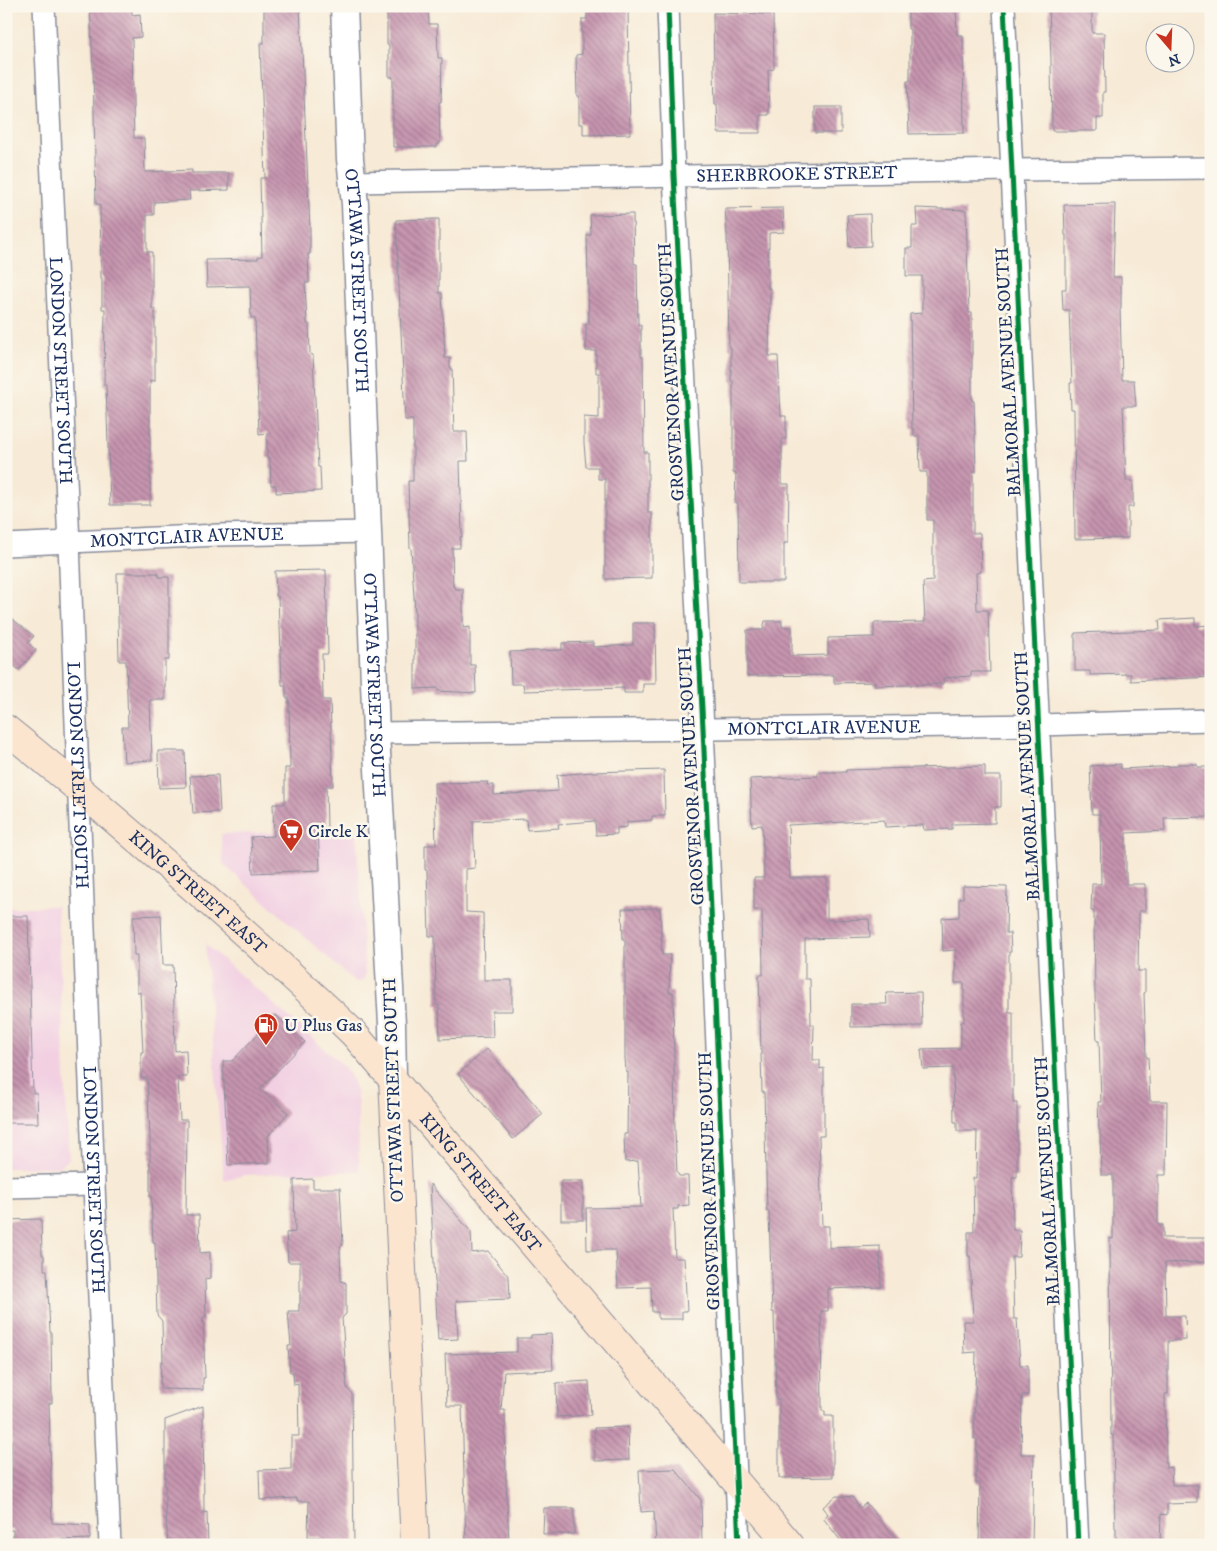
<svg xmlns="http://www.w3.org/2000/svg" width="1217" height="1551" font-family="'IM FELL DW Pica',serif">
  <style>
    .built { fill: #f2d0e2 }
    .building { fill: url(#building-back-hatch) }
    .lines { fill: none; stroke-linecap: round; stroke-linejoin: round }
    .minor-casing { stroke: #898c9a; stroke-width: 24 }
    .tertiary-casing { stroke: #898c9a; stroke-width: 29 }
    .secondary-casing { stroke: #898c9a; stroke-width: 30 }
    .minor { stroke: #fff; stroke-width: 21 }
    .tertiary { stroke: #fff; stroke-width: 26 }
    .secondary { stroke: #fce5cf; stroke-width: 28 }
    .cycleway-casing { stroke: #fbf7ec; stroke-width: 8 }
    .cycleway { stroke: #00873e; stroke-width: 5 }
    .labels { text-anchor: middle; stroke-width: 5; stroke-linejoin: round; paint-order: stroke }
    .street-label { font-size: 18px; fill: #1b2f5e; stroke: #fbf7ec }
    .poi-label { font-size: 18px; fill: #1b2f5e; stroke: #fbf7ec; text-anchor: start }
  </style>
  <defs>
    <pattern id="building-back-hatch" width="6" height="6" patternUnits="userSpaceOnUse" patternTransform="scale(1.25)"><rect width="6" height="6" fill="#c694ae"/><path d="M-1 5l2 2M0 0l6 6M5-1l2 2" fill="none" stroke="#a07991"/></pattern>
  </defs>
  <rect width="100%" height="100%" fill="#fbf7ec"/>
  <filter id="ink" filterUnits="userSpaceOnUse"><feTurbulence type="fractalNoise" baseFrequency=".02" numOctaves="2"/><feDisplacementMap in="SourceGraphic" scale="10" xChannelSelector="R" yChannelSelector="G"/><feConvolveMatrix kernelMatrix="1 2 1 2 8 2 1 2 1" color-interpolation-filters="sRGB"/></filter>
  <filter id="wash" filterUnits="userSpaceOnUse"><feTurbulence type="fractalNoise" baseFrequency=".0096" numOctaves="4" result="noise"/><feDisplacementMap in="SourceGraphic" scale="20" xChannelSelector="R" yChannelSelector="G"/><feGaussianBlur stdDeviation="1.12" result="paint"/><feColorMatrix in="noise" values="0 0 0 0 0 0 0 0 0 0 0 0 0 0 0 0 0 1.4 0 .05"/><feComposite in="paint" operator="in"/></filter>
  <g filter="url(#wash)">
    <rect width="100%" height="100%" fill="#f7ead6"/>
    <g class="built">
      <polygon points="356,830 365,975 364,979 360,982 354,981 223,864 221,834"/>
      <polygon points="57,906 69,1159 60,1167 6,1168 6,908"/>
      <polygon points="205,944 343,1065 351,1077 356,1091 358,1105 359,1171 245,1175 224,1180"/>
    </g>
    <g id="blocks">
      <g class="building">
        <polygon points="90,6 132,6 132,15 140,14 141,37 132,38 133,105 134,138 144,138 145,172 192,170 192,173 229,173 229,190 189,191 190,200 154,202 154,215 147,215 147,252 152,252 152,309 155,309 155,381 150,380 150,505 110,505 106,385 104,385 105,309 102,309 102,278 101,278 100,204 96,204 93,66"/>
        <polygon points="264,6 300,6 310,230 310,254 308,254 309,283 305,283 307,324 309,324 310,354 313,355 318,467 320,467 321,491 276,493 276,485 271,485 270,458 267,458 267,433 259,434 255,318 251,318 250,286 207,287 206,260 258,259 258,257 262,256 260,178 265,178 260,43 264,43"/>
        <polygon points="387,6 428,6 429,24 437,24 438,58 442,58 441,102 439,102 440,144 437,144 437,147 393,147 393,77 389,77 389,45 387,45"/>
        <polygon points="924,6 956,6 957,35 963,35 964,133 909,134 907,81 910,81 910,29 908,29 908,11 924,11"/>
        <polygon points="1049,6 1092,6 1092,33 1104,33 1105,92 1103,92 1103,118 1097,118 1097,131 1052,131 1051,61"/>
        <polygon points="628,8 630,134 583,135 583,124 579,124 579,96 577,96 576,55 582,54 582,19 587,19 587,9"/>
        <polygon points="713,13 773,14 774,69 768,70 769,115 760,115 760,133 718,133 717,104 715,104 714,71"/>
        <rect x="815" y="107" width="26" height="26"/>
        <polygon points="1115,204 1113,277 1121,277 1121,309 1120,309 1122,380 1134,380 1136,406 1123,406 1126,481 1133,481 1133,507 1128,507 1128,538 1075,539 1074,409 1071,409 1070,383 1072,383 1069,310 1063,310 1062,289 1066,289 1066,235 1065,235 1064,205"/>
        <polygon points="783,208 784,232 769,233 769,248 768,248 768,288 770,288 769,356 778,356 781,416 786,416 786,439 782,439 782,484 789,484 788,543 784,543 784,582 739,582 738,503 735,503 736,473 733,473 733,381 731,381 731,348 729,348 727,234 725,209"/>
        <polygon points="916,208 966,210 969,313 972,313 972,401 974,401 976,472 973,472 973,533 980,533 981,572 976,573 977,610 988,610 990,672 971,672 971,676 943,678 943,684 875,686 875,682 834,683 834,675 747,676 747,630 763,630 765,621 782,621 782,627 792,627 792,656 828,655 828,638 874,637 874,623 925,622 923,582 933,581 933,520 927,520 927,472 920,472 919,436 914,436 914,429 912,429 910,314 922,313 922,276 906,276 906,248 912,248 912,226 917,226"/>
        <polygon points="633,214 634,264 637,264 638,325 641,325 641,357 643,357 644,452 648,452 648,513 652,513 652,578 605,579 605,479 598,479 598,467 586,467 584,443 584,417 599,418 599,373 596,373 596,351 586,351 586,324 589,324 587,235 591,235 590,215"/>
        <polygon points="870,214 871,246 849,247 847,215"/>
        <polygon points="439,219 439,293 442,293 445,358 450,358 450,368 452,368 454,432 467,432 468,461 460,461 462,537 460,537 460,548 452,548 453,587 455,587 455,589 463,589 463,628 470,627 470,665 475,665 476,693 438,691 438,688 415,689 415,613 411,548 410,548 408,481 413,481 413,420 405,420 396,220"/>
        <polygon points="326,570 328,654 322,654 323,700 330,700 333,786 326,786 327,828 318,828 320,870 253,873 251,837 274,836 273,804 284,804 285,801 285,768 290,768 289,698 286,698 286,685 282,685 280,626 279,626 278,596 276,596 275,571"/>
        <polygon points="117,573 158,573 159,577 169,577 169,660 165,660 165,700 150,700 152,760 124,762 122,727 128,727 126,661 119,661"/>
        <polygon points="6,614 34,636 28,643 36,650 19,670 6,659"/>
        <polygon points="1195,618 1195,626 1211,625 1211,677 1131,681 1131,674 1090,675 1090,671 1075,671 1075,633 1160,630 1159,620"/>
        <polygon points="633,623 655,623 656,684 643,684 643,693 624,693 624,688 524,691 523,684 511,684 510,652 562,650 562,643 593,642 593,647 633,645"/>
        <polygon points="158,751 185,751 186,787 159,788"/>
        <polygon points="1121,764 1121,769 1177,766 1177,764 1197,764 1197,767 1207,767 1208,817 1164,818 1165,831 1126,833 1126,884 1145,884 1145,911 1139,911 1138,971 1145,971 1145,993 1144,993 1146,1057 1148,1057 1150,1101 1167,1101 1166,1175 1158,1175 1158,1225 1163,1225 1163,1238 1209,1238 1209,1262 1165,1263 1166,1316 1185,1316 1186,1340 1168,1341 1168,1394 1165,1394 1166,1468 1171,1467 1172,1485 1197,1485 1197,1503 1167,1504 1167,1515 1161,1514 1160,1545 1116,1545 1116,1528 1115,1528 1113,1435 1111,1435 1110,1238 1113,1239 1113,1175 1101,1175 1100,1130 1099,1130 1098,1102 1101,1102 1099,1041 1097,1041 1095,995 1094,911 1091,911 1092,884 1101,884 1100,814 1092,814 1090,766"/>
        <polygon points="985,766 985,776 1001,776 1001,807 995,807 995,823 952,824 952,829 924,830 923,825 885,827 884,820 788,825 790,878 827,878 827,920 869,919 870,937 805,939 805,979 810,979 811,1025 814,1025 813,1060 820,1060 820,1069 824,1068 824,1136 819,1136 822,1226 829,1226 829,1248 880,1246 881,1287 828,1289 828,1311 821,1311 822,1411 825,1411 825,1416 833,1416 833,1477 779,1478 779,1399 776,1399 774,1312 772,1312 769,1211 767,1211 764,1092 762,1092 759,975 763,975 762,910 754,910 754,878 764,878 762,825 752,826 750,779 818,776 818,772 846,772 846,770"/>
        <polygon points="664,770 665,816 652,816 652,820 627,822 627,827 617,828 617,834 596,835 595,821 558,824 559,828 527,830 526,819 473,821 475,868 466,869 466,912 483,913 484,980 512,980 512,1011 492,1011 493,1037 440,1039 439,1005 436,1005 435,936 429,936 427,870 425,870 425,845 436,845 434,783 488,782 487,785 494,785 494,795 558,791 557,775 593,772"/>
        <polygon points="218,775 220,812 193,813 190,776"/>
        <polygon points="963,886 1007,887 1006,933 1010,933 1011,952 1009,952 1009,1012 1013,1012 1013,1103 1017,1103 1017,1177 1012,1177 1013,1230 1020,1230 1019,1257 1012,1257 1014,1319 1017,1319 1020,1365 1028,1365 1028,1395 1022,1395 1021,1454 1034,1454 1032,1545 979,1545 980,1483 976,1483 977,1439 974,1439 976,1352 964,1353 963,1321 973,1321 970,1256 968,1256 968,1232 974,1232 973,1178 976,1178 977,1131 957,1131 957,1122 954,1122 953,1068 923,1069 921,1049 961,1048 961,1022 964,1022 964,983 955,983 956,950 943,951 942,918 959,917 959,898 963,898"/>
        <polygon points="660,908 662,955 670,955 669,992 673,992 675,1132 677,1172 679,1176 688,1176 689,1205 678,1206 678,1209 673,1209 675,1258 684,1258 687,1311 682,1311 682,1319 658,1319 658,1312 652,1312 651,1287 618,1288 616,1250 587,1250 586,1208 641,1207 638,1161 625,1162 624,1134 627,1134 628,1072 626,1072 625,1058 625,940 623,940 622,909"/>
        <polygon points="161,915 163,965 173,965 175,1051 186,1050 187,1077 178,1077 180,1120 187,1120 186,1215 199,1215 200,1253 210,1252 210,1278 205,1279 206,1317 203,1317 205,1378 203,1378 203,1390 160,1389 161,1361 163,1361 162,1321 157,1315 155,1242 153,1242 151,1197 150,1197 150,1136 147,1078 141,1078 141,1052 143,1052 140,992 137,992 137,955 134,955 133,916"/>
        <polygon points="6,916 28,916 33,1093 37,1093 38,1123 6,1123"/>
        <polygon points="921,992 922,1026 851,1027 851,1004 887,1004 886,993"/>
        <polygon points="276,1015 305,1042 260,1089 288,1113 268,1136 269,1163 228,1165 223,1061 232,1061"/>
        <polygon points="487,1049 543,1114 513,1139 458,1074"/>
        <polygon points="313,1179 313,1188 340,1188 343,1245 341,1245 340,1250 341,1281 346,1283 346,1314 342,1318 347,1388 352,1394 354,1545 320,1545 320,1537 308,1537 309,1501 297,1501 297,1498 260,1500 259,1470 291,1469 291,1436 299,1436 298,1384 294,1385 293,1372 290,1372 288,1346 291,1346 288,1311 299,1311 299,1304 300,1304 300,1262 288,1262 286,1233 295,1232 294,1180"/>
        <rect x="561" y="1181" width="22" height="39"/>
        <polygon points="430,1184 471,1232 472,1253 488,1251 509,1277 510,1299 456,1301 458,1339 438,1340"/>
        <polygon points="41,1219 42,1255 44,1255 44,1270 47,1270 50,1332 51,1332 52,1403 49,1403 52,1523 90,1525 90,1539 13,1542 13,1530 6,1530 6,1485 12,1485 11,1414 6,1414 6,1220"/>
        <polygon points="551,1334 553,1370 504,1372 501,1410 505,1410 506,1481 509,1542 466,1543 462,1406 447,1406 445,1354 517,1352 517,1338 531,1338 531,1335"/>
        <polygon points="589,1381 591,1415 557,1417 556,1383"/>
        <polygon points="203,1406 204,1513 207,1512 208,1545 168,1545 165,1504 165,1420"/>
        <polygon points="628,1427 629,1460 595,1461 594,1428"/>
        <polygon points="675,1469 701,1500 702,1545 656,1545 654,1511 641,1512 639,1470"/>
        <polygon points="836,1496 852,1497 860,1508 866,1503 901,1545 844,1545 823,1518 828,1514 823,1507"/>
        <polygon points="544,1508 574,1508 574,1534 543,1534"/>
      </g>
    </g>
  </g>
  <g filter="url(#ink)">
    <use href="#blocks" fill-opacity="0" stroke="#898c9a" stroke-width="1"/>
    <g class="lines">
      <defs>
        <g id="minor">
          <path id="s1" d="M44,6L69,543L94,1185L110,1545"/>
          <polyline points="668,6 674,176 703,728 739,1545"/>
          <polyline points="1004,6 1078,1545"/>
          <path id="s2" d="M353,182L1012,170L1211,168"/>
          <path id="s3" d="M6,545L218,535L369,532"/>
          <path id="s4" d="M376,733L1039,725L1211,720"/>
          <polyline points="6,1187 94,1185"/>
        </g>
        <g id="tertiary">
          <path id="s5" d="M344,6L350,159L355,204L376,733L392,1024L393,1078"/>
        </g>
        <g id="secondary">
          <path id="s6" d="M6,729C71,781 134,836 197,891C250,938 303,984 354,1034L790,1545"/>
          <polyline points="393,1078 415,1545"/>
        </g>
      </defs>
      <use href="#minor" class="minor-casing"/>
      <use href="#tertiary" class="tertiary-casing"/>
      <use href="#secondary" class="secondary-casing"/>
      <use href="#minor" class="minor"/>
      <use href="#tertiary" class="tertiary"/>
      <use href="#secondary" class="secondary"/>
      <defs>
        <g id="cycleway">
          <polyline points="668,6 674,176 703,728 739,1545"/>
          <polyline points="1004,6 1078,1545"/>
        </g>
      </defs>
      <use href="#cycleway" class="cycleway-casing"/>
      <use href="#cycleway" class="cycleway"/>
    </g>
  </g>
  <defs>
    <symbol id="supermarket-pin" viewBox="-11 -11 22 30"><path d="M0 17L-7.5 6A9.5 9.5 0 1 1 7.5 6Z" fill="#c8321e" stroke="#fbf7ec"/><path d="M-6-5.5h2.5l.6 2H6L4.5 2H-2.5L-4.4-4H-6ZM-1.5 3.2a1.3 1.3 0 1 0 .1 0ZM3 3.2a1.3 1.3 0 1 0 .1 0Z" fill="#fff"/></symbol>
    <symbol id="fuel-pin" viewBox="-11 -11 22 30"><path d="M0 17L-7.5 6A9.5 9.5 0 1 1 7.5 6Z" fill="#c8321e" stroke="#fbf7ec"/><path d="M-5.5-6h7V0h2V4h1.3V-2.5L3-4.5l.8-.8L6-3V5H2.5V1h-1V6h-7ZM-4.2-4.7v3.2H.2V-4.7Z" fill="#fff"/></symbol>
  </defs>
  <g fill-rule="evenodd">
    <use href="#supermarket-pin" x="277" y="817" width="28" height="38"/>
    <use href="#fuel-pin" x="252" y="1011" width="28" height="38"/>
  </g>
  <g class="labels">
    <g class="street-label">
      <text dy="6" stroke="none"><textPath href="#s2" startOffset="444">SHERBROOKE STREET</textPath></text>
      <text dy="6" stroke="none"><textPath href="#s5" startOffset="275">OTTAWA STREET SOUTH</textPath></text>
      <text dy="6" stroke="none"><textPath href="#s1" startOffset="365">LONDON STREET SOUTH</textPath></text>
      <text transform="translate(671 372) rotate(-93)" y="6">GROSVENOR AVENUE SOUTH</text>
      <text transform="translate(1008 372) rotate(-93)" y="6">BALMORAL AVENUE SOUTH</text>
      <text dy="6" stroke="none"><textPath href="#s3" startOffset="181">MONTCLAIR AVENUE</textPath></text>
      <text dy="6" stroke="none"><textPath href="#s5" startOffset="680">OTTAWA STREET SOUTH</textPath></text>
      <text dy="6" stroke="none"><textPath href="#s4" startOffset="448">MONTCLAIR AVENUE</textPath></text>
      <text dy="6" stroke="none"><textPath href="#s1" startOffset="770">LONDON STREET SOUTH</textPath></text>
      <text transform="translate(691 776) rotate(-93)" y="6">GROSVENOR AVENUE SOUTH</text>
      <text transform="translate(1027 776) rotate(-93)" y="6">BALMORAL AVENUE SOUTH</text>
      <text dy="6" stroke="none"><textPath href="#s6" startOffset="252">KING STREET EAST</textPath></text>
      <text transform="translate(393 1090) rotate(-92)" y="6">OTTAWA STREET SOUTH</text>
      <text dy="6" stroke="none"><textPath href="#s1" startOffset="1175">LONDON STREET SOUTH</textPath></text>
      <text dy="6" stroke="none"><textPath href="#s6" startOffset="658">KING STREET EAST</textPath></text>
      <text transform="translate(709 1181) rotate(-92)" y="6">GROSVENOR AVENUE SOUTH</text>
      <text transform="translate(1047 1181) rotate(-93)" y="6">BALMORAL AVENUE SOUTH</text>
    </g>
    <g class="poi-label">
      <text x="308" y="837">Circle K</text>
      <text x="284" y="1031">U Plus Gas</text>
    </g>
  </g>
  <rect width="1217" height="1551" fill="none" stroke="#fbf7ec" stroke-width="25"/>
  <g transform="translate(1170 48) rotate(161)"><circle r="24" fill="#fbf7ec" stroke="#a1a7b3"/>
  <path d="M0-4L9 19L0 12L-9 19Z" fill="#c8321e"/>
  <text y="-8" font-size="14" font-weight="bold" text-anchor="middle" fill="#1b2f5e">N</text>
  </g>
</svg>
